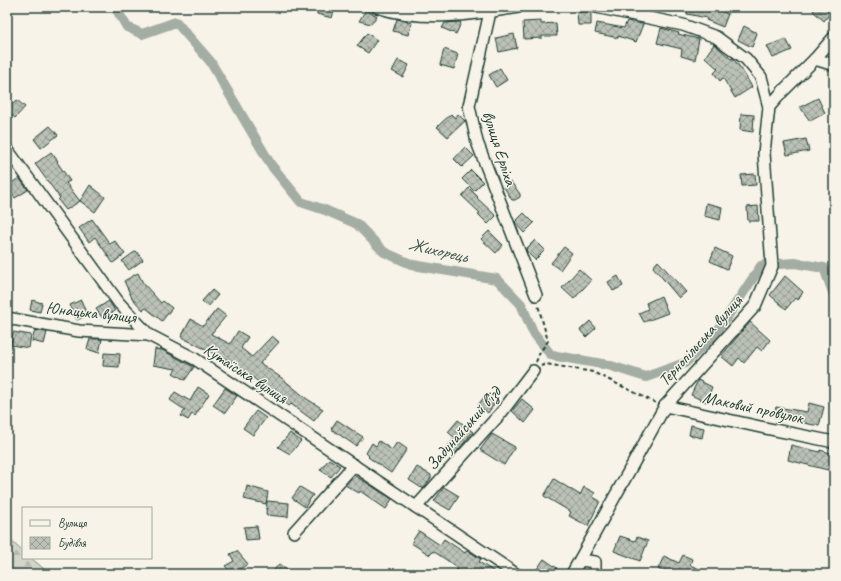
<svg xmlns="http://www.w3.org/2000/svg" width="841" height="581" font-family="Caveat,sans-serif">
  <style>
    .forest { fill: url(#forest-firs); stroke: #79897f }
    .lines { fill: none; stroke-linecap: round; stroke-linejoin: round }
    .canal { stroke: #a4ada3; stroke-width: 10 }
    .building { fill: url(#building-cross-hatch); stroke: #1f3d34 }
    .minor-casing { stroke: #1f3d34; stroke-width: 14 }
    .path { stroke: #1f3d34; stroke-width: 2; stroke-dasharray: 4 3; stroke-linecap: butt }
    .minor { stroke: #f7f3e8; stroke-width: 11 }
    .labels { text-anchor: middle; stroke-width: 3; stroke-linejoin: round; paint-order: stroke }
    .street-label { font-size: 17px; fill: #1f3d34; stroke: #f7f3e8 }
    .water-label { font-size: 18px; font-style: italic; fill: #405950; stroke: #f7f3e8 }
  </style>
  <defs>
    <pattern id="forest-firs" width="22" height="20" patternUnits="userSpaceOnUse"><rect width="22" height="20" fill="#d3d5ca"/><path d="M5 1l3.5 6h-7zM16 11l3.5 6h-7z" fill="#b5b8ae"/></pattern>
    <pattern id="building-cross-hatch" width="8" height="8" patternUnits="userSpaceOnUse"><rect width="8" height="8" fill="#bbc1b6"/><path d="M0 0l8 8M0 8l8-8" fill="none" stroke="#979e95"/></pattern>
  </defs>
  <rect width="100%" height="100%" fill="#f7f3e8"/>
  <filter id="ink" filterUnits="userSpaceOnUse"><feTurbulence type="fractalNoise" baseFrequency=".025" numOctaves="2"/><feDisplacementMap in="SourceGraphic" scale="8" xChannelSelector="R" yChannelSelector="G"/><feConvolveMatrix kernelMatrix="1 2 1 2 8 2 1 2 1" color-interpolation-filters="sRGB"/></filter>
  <g filter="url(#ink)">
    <polygon class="forest" points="7,537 23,552 23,558 31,558 50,574 17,574 7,565"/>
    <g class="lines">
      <g class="canal">
        <polyline points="115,7 127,27 142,34 176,22 210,61 271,165 301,202 325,210 357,224 384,252 413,265 497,279 521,304 533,332 551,355 608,365 646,377 685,363 717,332 761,266 764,265"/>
        <polyline points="780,264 795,263 824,268 834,295"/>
      </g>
    </g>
    <g class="building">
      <polygon points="318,7 335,7 332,18 317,14"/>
      <polygon points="688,7 711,7 728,14 723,27 706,20 707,18 687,14"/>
      <polygon points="816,7 834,7 834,8 824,21 813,11"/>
      <polygon points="366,10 377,16 371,24 359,21"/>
      <polygon points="577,12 591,12 591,25 578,25"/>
      <polygon points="397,19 412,23 408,35 393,31"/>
      <polygon points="541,21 541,24 556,23 557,36 542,36 542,38 524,39 523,22"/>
      <polygon points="627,21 643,24 636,42 618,36 618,38 595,33 597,23 624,28"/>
      <polygon points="460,22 461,23 456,34 442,28 445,23"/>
      <polygon points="744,26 757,33 752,47 738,40"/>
      <polygon points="661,28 679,33 678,34 699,39 695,60 681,56 682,49 657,43"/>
      <polygon points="367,33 377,40 368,53 357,46"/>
      <polygon points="514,34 517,48 499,52 496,38"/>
      <polygon points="786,39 792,50 773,58 767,46"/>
      <polygon points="714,44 731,59 733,58 742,70 752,87 735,98 723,78 720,81 714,73 718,69 705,57"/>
      <polygon points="444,49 458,54 454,69 440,65"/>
      <polygon points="398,60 409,65 403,77 392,71"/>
      <polygon points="500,68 507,80 496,87 489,75"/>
      <polygon points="818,98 825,113 810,121 800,107"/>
      <polygon points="17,100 25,107 15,118 7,110"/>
      <polygon points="451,114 455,118 458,114 465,121 448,137 437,127"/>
      <polygon points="741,114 754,115 753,132 740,130"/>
      <polygon points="50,126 58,135 41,148 34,139"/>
      <polygon points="806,139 809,151 787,155 784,143"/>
      <polygon points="465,147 474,156 462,167 454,159"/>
      <polygon points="51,152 58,161 57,162 70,181 66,183 80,201 66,210 58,200 60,198 35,164"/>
      <polygon points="471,170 483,182 474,191 462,179"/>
      <polygon points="755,174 756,185 742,186 741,175"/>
      <polygon points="19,178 28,190 15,198 7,186"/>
      <polygon points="511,182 520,194 520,197 515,200 512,200 504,187"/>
      <polygon points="90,185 105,197 95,212 80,201"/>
      <polygon points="469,188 478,197 477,198 496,216 488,224 478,214 480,213 462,196"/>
      <polygon points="706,203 722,207 720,220 704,216"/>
      <polygon points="758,206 759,221 748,221 747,207"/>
      <polygon points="524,213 534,223 524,233 517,225 515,222"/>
      <polygon points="92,219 110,244 115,241 125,254 113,263 95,237 89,242 79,228"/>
      <polygon points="489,231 503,245 496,253 481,239"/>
      <polygon points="535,240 545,250 535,260 527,252 526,249"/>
      <polygon points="564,247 572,253 560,270 551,263"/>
      <polygon points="715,248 732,256 727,269 710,261"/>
      <polygon points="136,251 143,260 129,270 122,261"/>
      <polygon points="658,261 686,292 679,298 653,267"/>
      <polygon points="579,269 591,280 574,299 562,288"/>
      <polygon points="138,273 143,283 161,303 163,301 172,308 162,321 146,308 143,310 132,298 124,281"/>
      <polygon points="618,276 623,286 613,291 608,282"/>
      <polygon points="785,276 803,292 798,300 795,298 786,309 770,295"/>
      <polygon points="212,290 218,295 208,307 202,301"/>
      <polygon points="661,296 668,313 644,322 639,313 648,309 646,303"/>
      <polygon points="32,300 42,303 40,312 30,310"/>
      <polygon points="81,300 87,315 77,320 70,305"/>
      <polygon points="109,301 115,311 103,319 96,309"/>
      <polygon points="217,309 226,316 211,334 230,344 238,331 248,337 241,348 252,357 272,336 279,342 260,363 283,379 307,399 323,409 314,421 291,404 289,406 273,393 272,394 260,385 261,384 237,365 181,337 191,319 203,326"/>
      <polygon points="590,321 596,328 586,337 580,330"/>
      <polygon points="750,322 770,340 762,351 757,347 744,363 739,358 733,366 721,356"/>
      <polygon points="35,330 47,332 44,344 32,341"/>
      <polygon points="13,332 31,335 29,348 11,345"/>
      <polygon points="90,339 102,339 99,353 87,349"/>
      <polygon points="155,349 162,350 194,367 185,380 173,373 176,369 153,365"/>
      <polygon points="104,353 120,354 119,367 103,366"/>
      <polygon points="698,380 712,387 706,402 691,395"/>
      <polygon points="198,387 209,394 195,416 192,414 188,420 181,416 185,410 170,400 175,392 190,401"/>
      <polygon points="225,388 237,396 225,413 213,405"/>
      <polygon points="485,396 494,404 488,413 478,405"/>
      <polygon points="522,399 535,410 525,423 512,411"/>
      <polygon points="809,403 824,407 819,426 774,417 776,407 807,412"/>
      <polygon points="256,411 266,418 253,435 243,428"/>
      <polygon points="337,420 363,437 356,446 331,429"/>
      <polygon points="458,420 473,432 455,454 446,448 455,438 448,432"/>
      <polygon points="691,425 704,428 702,438 689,435"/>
      <polygon points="290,433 301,441 290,454 278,447"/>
      <polygon points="492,434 515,447 504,465 480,450"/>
      <polygon points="379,441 392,450 397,442 407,449 391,473 368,457 369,456 366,453 372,443 376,446"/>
      <polygon points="791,445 820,452 820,450 834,454 832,471 788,460"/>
      <polygon points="329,459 340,466 331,477 320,470"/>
      <polygon points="417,467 431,475 431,478 423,489 409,480"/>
      <polygon points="354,475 392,499 386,509 360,491 359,493 345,485"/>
      <polygon points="554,479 580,495 584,487 595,493 593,497 600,501 588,526 569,516 571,512 544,496"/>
      <polygon points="247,486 268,492 266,504 244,499"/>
      <polygon points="300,487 313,495 305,507 292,498"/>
      <polygon points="444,487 459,496 450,510 434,501"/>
      <polygon points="267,501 289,503 288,517 266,515"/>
      <polygon points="257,526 259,539 246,540 244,527"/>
      <polygon points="419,531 440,545 444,539 465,553 467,550 481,559 479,562 498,574 461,574 456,571 457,567 433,551 430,555 411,543"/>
      <polygon points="620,536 635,541 637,537 648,541 640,561 614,551"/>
      <polygon points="237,551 248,564 232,574 225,566 234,561 230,554"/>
      <polygon points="683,555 692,559 690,565 711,574 668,574 658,569 664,556 679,563"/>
      <polygon points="544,559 557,568 553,574 544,574 537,569"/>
      <polygon points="279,564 293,574 271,574"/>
    </g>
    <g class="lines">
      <defs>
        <g id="minor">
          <path d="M377,7C423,22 472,15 518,7"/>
          <polyline points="489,7 490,12 469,106 477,142 536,295"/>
          <polyline points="596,7 683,25 716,37 746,59 761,77 769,107"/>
          <polyline points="815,59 834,65"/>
          <polyline points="7,149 119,303 149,335 195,359 516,574"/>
          <polyline points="7,318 79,331 149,335"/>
          <polyline points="665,406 765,428 834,442"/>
          <polyline points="416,507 501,413 533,371"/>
          <polyline points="294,532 354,465"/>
          <polyline points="580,560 595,562 595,574"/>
          <polyline points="572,574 665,406 755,306 772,266 764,153 769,107 783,91 815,59 834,37"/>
        </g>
      </defs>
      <use href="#minor" class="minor-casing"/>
      <g class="path">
        <polyline points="536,362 540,352 548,341 538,305"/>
        <polyline points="541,366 546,364 593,372 656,403"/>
      </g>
      <use href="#minor" class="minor"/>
    </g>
  </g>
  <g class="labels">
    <g class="street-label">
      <text transform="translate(500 148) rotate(72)" y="6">вулиця Ерліха</text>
      <text transform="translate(91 312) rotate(6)" y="6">Юнацька вулиця</text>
      <text transform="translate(700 340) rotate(-48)" y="6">Тернопільська вулиця</text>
      <text transform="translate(246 373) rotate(33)" y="6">Кутаїська вулиця</text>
      <text transform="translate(753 407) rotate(12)" y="6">Маковий провулок</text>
      <text transform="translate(463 428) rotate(-49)" y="6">Задунайський в’їзд</text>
    </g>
    <g class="water-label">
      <text transform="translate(438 250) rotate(13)" y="6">Жихорець</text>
    </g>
  </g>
  <rect width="841" height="581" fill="none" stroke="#f7f3e8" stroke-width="24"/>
  <rect x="12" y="12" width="817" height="557" fill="none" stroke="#1f3d34" stroke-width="1.5" filter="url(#ink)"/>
  <rect x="22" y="507" width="130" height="52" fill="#f7f3e8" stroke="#a1aaa0"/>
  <rect x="30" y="520" width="20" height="6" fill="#f7f3e8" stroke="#a1aaa0"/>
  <text x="58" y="527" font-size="12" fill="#1f3d34">Вулиця</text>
  <rect x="30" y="537" width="20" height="12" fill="url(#building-cross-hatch)" stroke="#a1aaa0"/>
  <text x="58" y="547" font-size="12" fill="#1f3d34">Будівля</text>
</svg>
